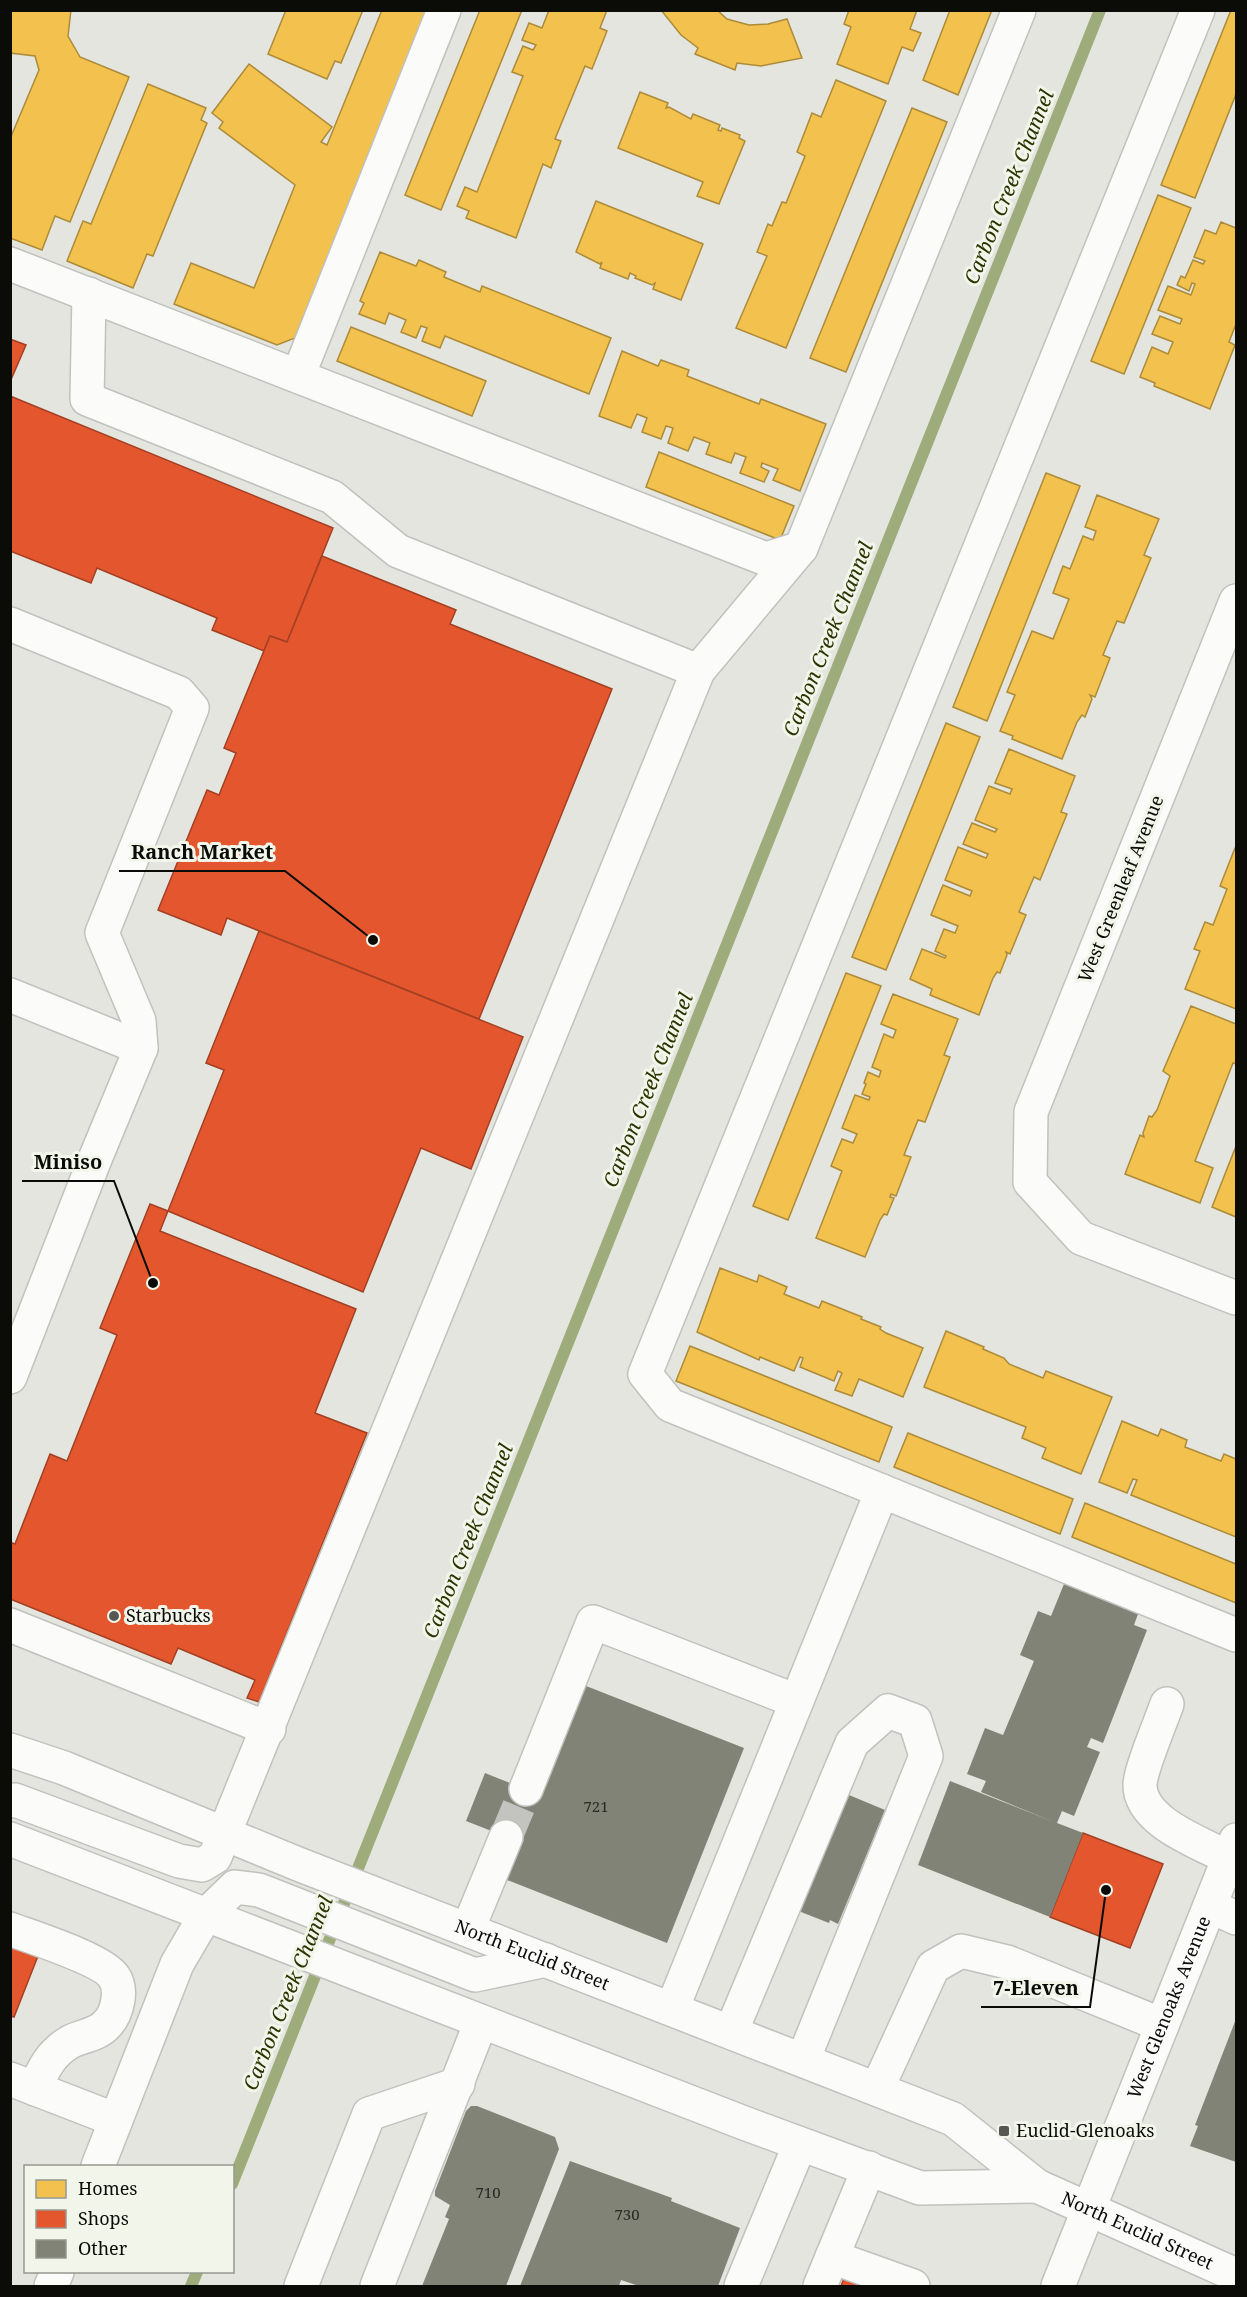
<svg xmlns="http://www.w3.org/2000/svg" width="1247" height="2297" font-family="'Noto Serif',serif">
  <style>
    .homes { fill: #f2c14e; stroke: #ad8b39; stroke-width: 1.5 }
    .shops { fill: #e4572e; stroke: #a34023; stroke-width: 1.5 }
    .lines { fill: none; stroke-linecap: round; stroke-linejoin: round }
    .stream { stroke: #9eab7a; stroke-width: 12 }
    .building { fill: #808376 }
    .minor-tunnel { stroke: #c3c4bf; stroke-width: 33; stroke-dasharray: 33 16; stroke-linecap: butt }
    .minor-casing { stroke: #c0c2bd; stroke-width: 36 }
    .major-casing { stroke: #c0c2bd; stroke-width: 36 }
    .minor { stroke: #fbfbfa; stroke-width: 33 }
    .major { stroke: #fbfbfa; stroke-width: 33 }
    .poi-dot { fill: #575853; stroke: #f2f6ea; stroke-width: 2 }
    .labels { text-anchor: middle; stroke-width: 6; stroke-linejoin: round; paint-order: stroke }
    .number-label { font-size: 15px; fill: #282a24 }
    .street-label { font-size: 18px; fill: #0b0c08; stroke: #f2f6ea }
    .poi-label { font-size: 18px; fill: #0b0c08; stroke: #f2f6ea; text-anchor: start }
    .water-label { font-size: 20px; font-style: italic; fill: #2a3400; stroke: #f2f6ea }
    .leader { fill: none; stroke: #0b0c08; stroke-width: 2 }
    .callout-dot { fill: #0b0c08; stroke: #f2f6ea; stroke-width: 2 }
    .callout-label { font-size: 20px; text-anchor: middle; font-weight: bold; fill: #0b0c08; stroke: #f2f6ea; stroke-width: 6; stroke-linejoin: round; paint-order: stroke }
  </style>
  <rect width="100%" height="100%" fill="#e4e5df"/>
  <g class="homes">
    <polygon points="10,10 71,10 68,36 80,57 129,77 70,222 55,216 42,250 10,238 10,139 39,70 35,56 10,53"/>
    <polygon points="286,10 363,10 341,63 335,61 327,79 268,54"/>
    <polygon points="382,10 427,10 295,338 277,345 174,304 191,263 254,288 295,185 219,128 223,122 212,113 249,64 332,127 321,142 327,145"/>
    <polygon points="480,10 522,10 441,210 405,195"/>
    <polygon points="549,10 607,10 600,28 607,31 592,69 585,66 555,139 561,141 551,168 543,164 516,238 466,218 469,211 457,206 465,187 477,192 523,76 512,72 523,46 533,50 536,45 522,40 529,23 542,28"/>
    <polygon points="661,10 717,10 727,19 749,25 768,24 787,19 802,58 761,66 737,63 735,70 695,54 698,48 681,35"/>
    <polygon points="849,10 917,10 910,29 921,33 913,51 902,47 888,84 837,64 851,27 844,24"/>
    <polygon points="950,10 992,10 958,95 923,80"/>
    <polygon points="1231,10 1236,10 1236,94 1195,198 1161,185"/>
    <polygon points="836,80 886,101 786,348 736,328 767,256 757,252 768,224 772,226 782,202 786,203 805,156 797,152 812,113 821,117"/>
    <polygon points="148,84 206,108 201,120 207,123 153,256 147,254 133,288 67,261 83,221 91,224"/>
    <polygon points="640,92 668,103 666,108 669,107 691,119 693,114 720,125 718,130 721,131 722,128 740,135 739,138 745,141 719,204 697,196 703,182 618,148"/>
    <polygon points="912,108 947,122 846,372 810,358"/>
    <polygon points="1158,195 1191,208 1124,374 1091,361"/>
    <polygon points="596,201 703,244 681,300 653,289 655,283 652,285 635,278 636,276 630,273 628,279 600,268 602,262 600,264 576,252"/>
    <polygon points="1221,222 1236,228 1236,324 1229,342 1235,345 1210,409 1154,386 1155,383 1140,377 1152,347 1168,354 1173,342 1152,334 1160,316 1180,324 1182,319 1158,310 1168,286 1191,295 1195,284 1192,283 1189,291 1177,285 1181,276 1185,278 1193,260 1203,264 1205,261 1194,257 1205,230 1216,234"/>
    <polygon points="380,252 416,266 419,260 446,272 444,277 480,292 482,286 611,338 589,394 445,336 440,348 422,341 427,328 421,326 416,338 401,332 406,320 389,313 385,324 359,314 364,303 360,301"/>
    <polygon points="351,327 486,381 472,416 337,361"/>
    <polygon points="622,351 658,366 661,360 689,370 687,376 759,404 761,399 826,424 800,491 773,480 778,469 762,463 761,467 769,471 764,482 740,473 746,457 735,453 731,463 706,454 710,443 694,437 688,451 668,443 673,428 666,426 661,439 642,432 647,418 637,414 631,428 599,416"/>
    <polygon points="659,452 794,506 780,540 646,487"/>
    <polygon points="1046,473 1080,486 987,721 953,707"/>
    <polygon points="1097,495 1159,519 1144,555 1151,558 1124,623 1117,621 1103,655 1110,658 1095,697 1090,695 1092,699 1085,717 1082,715 1077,722 1062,759 1012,739 1013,736 1000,731 1015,695 1007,692 1032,631 1053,639 1069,599 1053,593 1063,566 1070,569 1083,536 1093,540 1096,531 1085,527"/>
    <polygon points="946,723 980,737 886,970 852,957"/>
    <polygon points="1009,749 1075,776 1061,812 1067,814 1040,880 1034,877 1019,912 1026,915 1010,954 1006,952 1007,955 1000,973 997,972 993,978 979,1015 930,995 932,989 910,979 922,949 945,958 946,956 935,951 944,929 955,933 958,926 931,915 943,885 970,896 972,891 945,880 958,847 986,858 988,854 963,844 972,823 995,832 997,829 975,820 989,786 1010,794 1012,789 995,783"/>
    <polygon points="1235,848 1236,848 1236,1009 1185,989 1200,951 1194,949 1205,922 1213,925 1227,889 1220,886"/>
    <polygon points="846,973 881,986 788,1220 753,1206"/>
    <polygon points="893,994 958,1019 944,1055 950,1057 925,1122 918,1120 904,1155 911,1157 896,1196 891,1194 890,1197 894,1198 887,1215 884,1214 880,1220 865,1257 816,1238 842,1171 831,1166 842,1139 853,1143 857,1134 842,1128 855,1095 869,1100 870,1097 862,1094 866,1084 864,1083 868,1072 879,1077 881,1071 872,1067 884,1034 893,1038 896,1030 881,1024"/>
    <polygon points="1191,1006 1236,1024 1236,1064 1233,1063 1195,1161 1213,1168 1200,1203 1125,1174 1140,1135 1144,1137 1143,1133 1149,1116 1152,1117 1157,1110 1170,1076 1163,1071"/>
    <polygon points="1236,1146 1236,1217 1212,1207"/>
    <polygon points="720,1268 757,1282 759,1275 787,1287 784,1294 819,1308 822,1301 862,1317 861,1319 881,1327 880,1329 886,1333 923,1348 903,1397 859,1379 852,1396 835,1390 842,1373 838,1371 834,1381 800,1367 803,1358 800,1357 794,1371 760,1357 759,1360 697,1332"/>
    <polygon points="946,1331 984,1347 983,1349 1004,1358 1009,1364 1043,1378 1046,1371 1112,1397 1081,1474 1042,1458 1046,1448 1022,1438 1026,1427 924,1387"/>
    <polygon points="690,1346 892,1427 879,1462 676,1381"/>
    <polygon points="1122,1421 1158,1436 1161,1429 1187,1440 1185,1447 1221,1461 1224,1454 1236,1459 1236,1537 1131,1495 1137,1480 1133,1479 1127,1493 1099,1482"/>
    <polygon points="908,1433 1073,1499 1060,1534 894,1467"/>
    <polygon points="1085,1503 1236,1564 1236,1603 1072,1537"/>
  </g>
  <g class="shops">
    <polygon points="10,339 26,345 10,382"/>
    <polygon points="10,396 333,528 287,642 270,636 264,651 212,630 217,618 97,568 91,583 10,551"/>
    <polygon points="322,556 456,610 450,624 612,689 479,1019 227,918 221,935 158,910 207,790 219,795 236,753 224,748 270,636 287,642"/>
    <polygon points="259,931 523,1037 471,1169 421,1148 363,1292 168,1211 224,1070 206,1063"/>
    <polygon points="150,1204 168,1211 160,1231 356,1309 315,1413 367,1433 259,1702 247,1698 255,1680 178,1648 171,1664 10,1599 10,1542 15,1544 50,1454 67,1461 117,1335 100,1328"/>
    <polygon points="1083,1833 1163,1864 1130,1948 1050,1917"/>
    <polygon points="10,1946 38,1956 14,2017 10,2016"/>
    <polygon points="845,2276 873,2286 841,2286"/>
  </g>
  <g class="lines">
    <g class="stream">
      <polyline points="232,2184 1100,10"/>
      <polyline points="191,2286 197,2272"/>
    </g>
  </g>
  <g class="building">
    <polygon points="1064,1584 1138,1614 1134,1625 1147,1630 1103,1743 1091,1738 1087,1747 1100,1752 1074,1816 1062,1811 1057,1823 1083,1833 1050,1917 918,1865 950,1781 1054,1822 981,1792 986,1781 967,1774 985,1728 1003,1735 1034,1661 1020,1655 1038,1611 1051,1616"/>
    <polygon points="581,1684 744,1748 667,1943 502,1878 517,1841 466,1821 485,1773 537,1794"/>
    <polygon points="837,1790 885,1810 838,1924 830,1920 829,1923 796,1910"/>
    <polygon points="1236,2019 1236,2162 1190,2146 1198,2126 1195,2125"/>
    <polygon points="471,2106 477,2106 555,2137 559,2149 506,2286 422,2286 449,2219 445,2217 450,2205 435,2196 435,2191 466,2111"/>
    <polygon points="570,2161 672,2198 671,2201 740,2228 718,2286 639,2286 621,2280 619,2286 520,2286"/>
  </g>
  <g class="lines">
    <polyline class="minor-tunnel" points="506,1837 526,1789"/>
    <defs>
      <g id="minor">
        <polyline points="1198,10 645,1374 670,1405 1236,1635"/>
        <polyline points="10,264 766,559 801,548 1019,10"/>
        <polyline points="89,294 87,399 332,497 398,551 698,671"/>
        <polyline points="298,376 444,10"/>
        <polyline points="1236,601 1031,1112 1030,1182 1081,1238 1236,1298"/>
        <polyline points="10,624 179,693 192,708 102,933 139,1021 141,1048 95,1159 10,1377"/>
        <polyline points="10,995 141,1048"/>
        <polyline points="10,1625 269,1729"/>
        <path d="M1167,1704C1161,1721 1141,1768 1140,1784C1139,1822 1201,1843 1229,1858"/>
        <polyline points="526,1789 593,1622 796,1701"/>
        <polyline points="224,1834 698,671 801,548"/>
        <polyline points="1210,1906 1236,1918"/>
        <path d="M10,1929C31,1937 104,1960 114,1977C123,1990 117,2014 107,2024C98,2035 81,2036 70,2042C51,2053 43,2069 35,2089"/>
        <polyline points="468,1929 506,1837"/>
        <polyline points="672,2009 882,1491"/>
        <polyline points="731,2032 852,1743 888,1711 915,1721 926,1756 803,2060"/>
        <polyline points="10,2079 116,2120"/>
        <polyline points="877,2089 933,1967 961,1951 1007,1962 1162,2025"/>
        <polyline points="98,2166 177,1964 205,1916"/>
        <polyline points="832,2257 913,2286"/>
        <polyline points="51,2286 57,2272"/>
        <polyline points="301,2286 369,2114 458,2084"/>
        <polyline points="377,2286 481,2022"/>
        <polyline points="741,2286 800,2144"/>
        <polyline points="820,2286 869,2168"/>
        <path id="s1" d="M1058,2286L1236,1840"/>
      </g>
      <g id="major">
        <path id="s2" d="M10,1750L64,1768L298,1864L953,2119L1037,2186L1236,2275"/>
        <polyline points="10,1801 15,1800 179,1861 202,1865 215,1857 224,1834"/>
        <polyline points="10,1839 744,2123 920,2188 1037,2186"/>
        <polyline points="205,1916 235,1887 259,1890 475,1975 546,1960"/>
      </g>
    </defs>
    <use href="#minor" class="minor-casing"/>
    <use href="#major" class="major-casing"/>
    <use href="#minor" class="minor"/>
    <use href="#major" class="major"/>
  </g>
  <g class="poi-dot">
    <circle cx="114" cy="1616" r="6"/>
    <rect x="998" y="2125" width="12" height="12" rx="3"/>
  </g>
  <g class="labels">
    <g class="number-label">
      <text x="596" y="1812">721</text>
      <text x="488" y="2198">710</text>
      <text x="627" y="2220">730</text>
    </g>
    <g class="street-label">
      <text transform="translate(1121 889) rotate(-68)" y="6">West Greenleaf Avenue</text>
      <text dy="6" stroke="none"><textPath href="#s2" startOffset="561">North Euclid Street</textPath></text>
      <text dy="6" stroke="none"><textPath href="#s1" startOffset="300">West Glenoaks Avenue</textPath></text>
      <text dy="6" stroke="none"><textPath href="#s2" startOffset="1230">North Euclid Street</textPath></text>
    </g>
    <g class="poi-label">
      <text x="126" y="1622">Starbucks</text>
      <text x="1016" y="2137">Euclid-Glenoaks</text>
    </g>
    <g class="water-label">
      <text transform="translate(1009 187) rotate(-68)" y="7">Carbon Creek Channel</text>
      <text transform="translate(828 639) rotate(-68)" y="7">Carbon Creek Channel</text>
      <text transform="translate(648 1090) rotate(-68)" y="7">Carbon Creek Channel</text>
      <text transform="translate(468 1541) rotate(-68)" y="7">Carbon Creek Channel</text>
      <text transform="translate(288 1993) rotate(-68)" y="7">Carbon Creek Channel</text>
    </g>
  </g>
  <path class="leader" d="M373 940L285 871H119M153 1283L114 1181H22M1106 1890L1090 2007H981"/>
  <g class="callout-dot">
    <circle cx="373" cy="940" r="6"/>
    <circle cx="153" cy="1283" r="6"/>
    <circle cx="1106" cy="1890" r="6"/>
  </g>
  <g class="callout-label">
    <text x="202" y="859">Ranch Market</text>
    <text x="68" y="1169">Miniso</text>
    <text x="1036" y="1995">7-Eleven</text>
  </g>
  <rect width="1247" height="2297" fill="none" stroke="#0b0c08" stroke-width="24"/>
  <rect x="24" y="2165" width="210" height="108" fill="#f2f6ea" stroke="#969890" stroke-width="1.5"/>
  <rect x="36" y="2180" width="30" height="18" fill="#f2c14e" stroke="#969890" stroke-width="1.5"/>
  <text x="78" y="2195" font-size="18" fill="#0b0c08">Homes</text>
  <rect x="36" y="2210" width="30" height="18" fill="#e4572e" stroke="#969890" stroke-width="1.5"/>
  <text x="78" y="2225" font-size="18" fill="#0b0c08">Shops</text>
  <rect x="36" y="2240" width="30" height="18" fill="#808376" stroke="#969890" stroke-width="1.5"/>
  <text x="78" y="2255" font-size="18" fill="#0b0c08">Other</text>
</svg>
